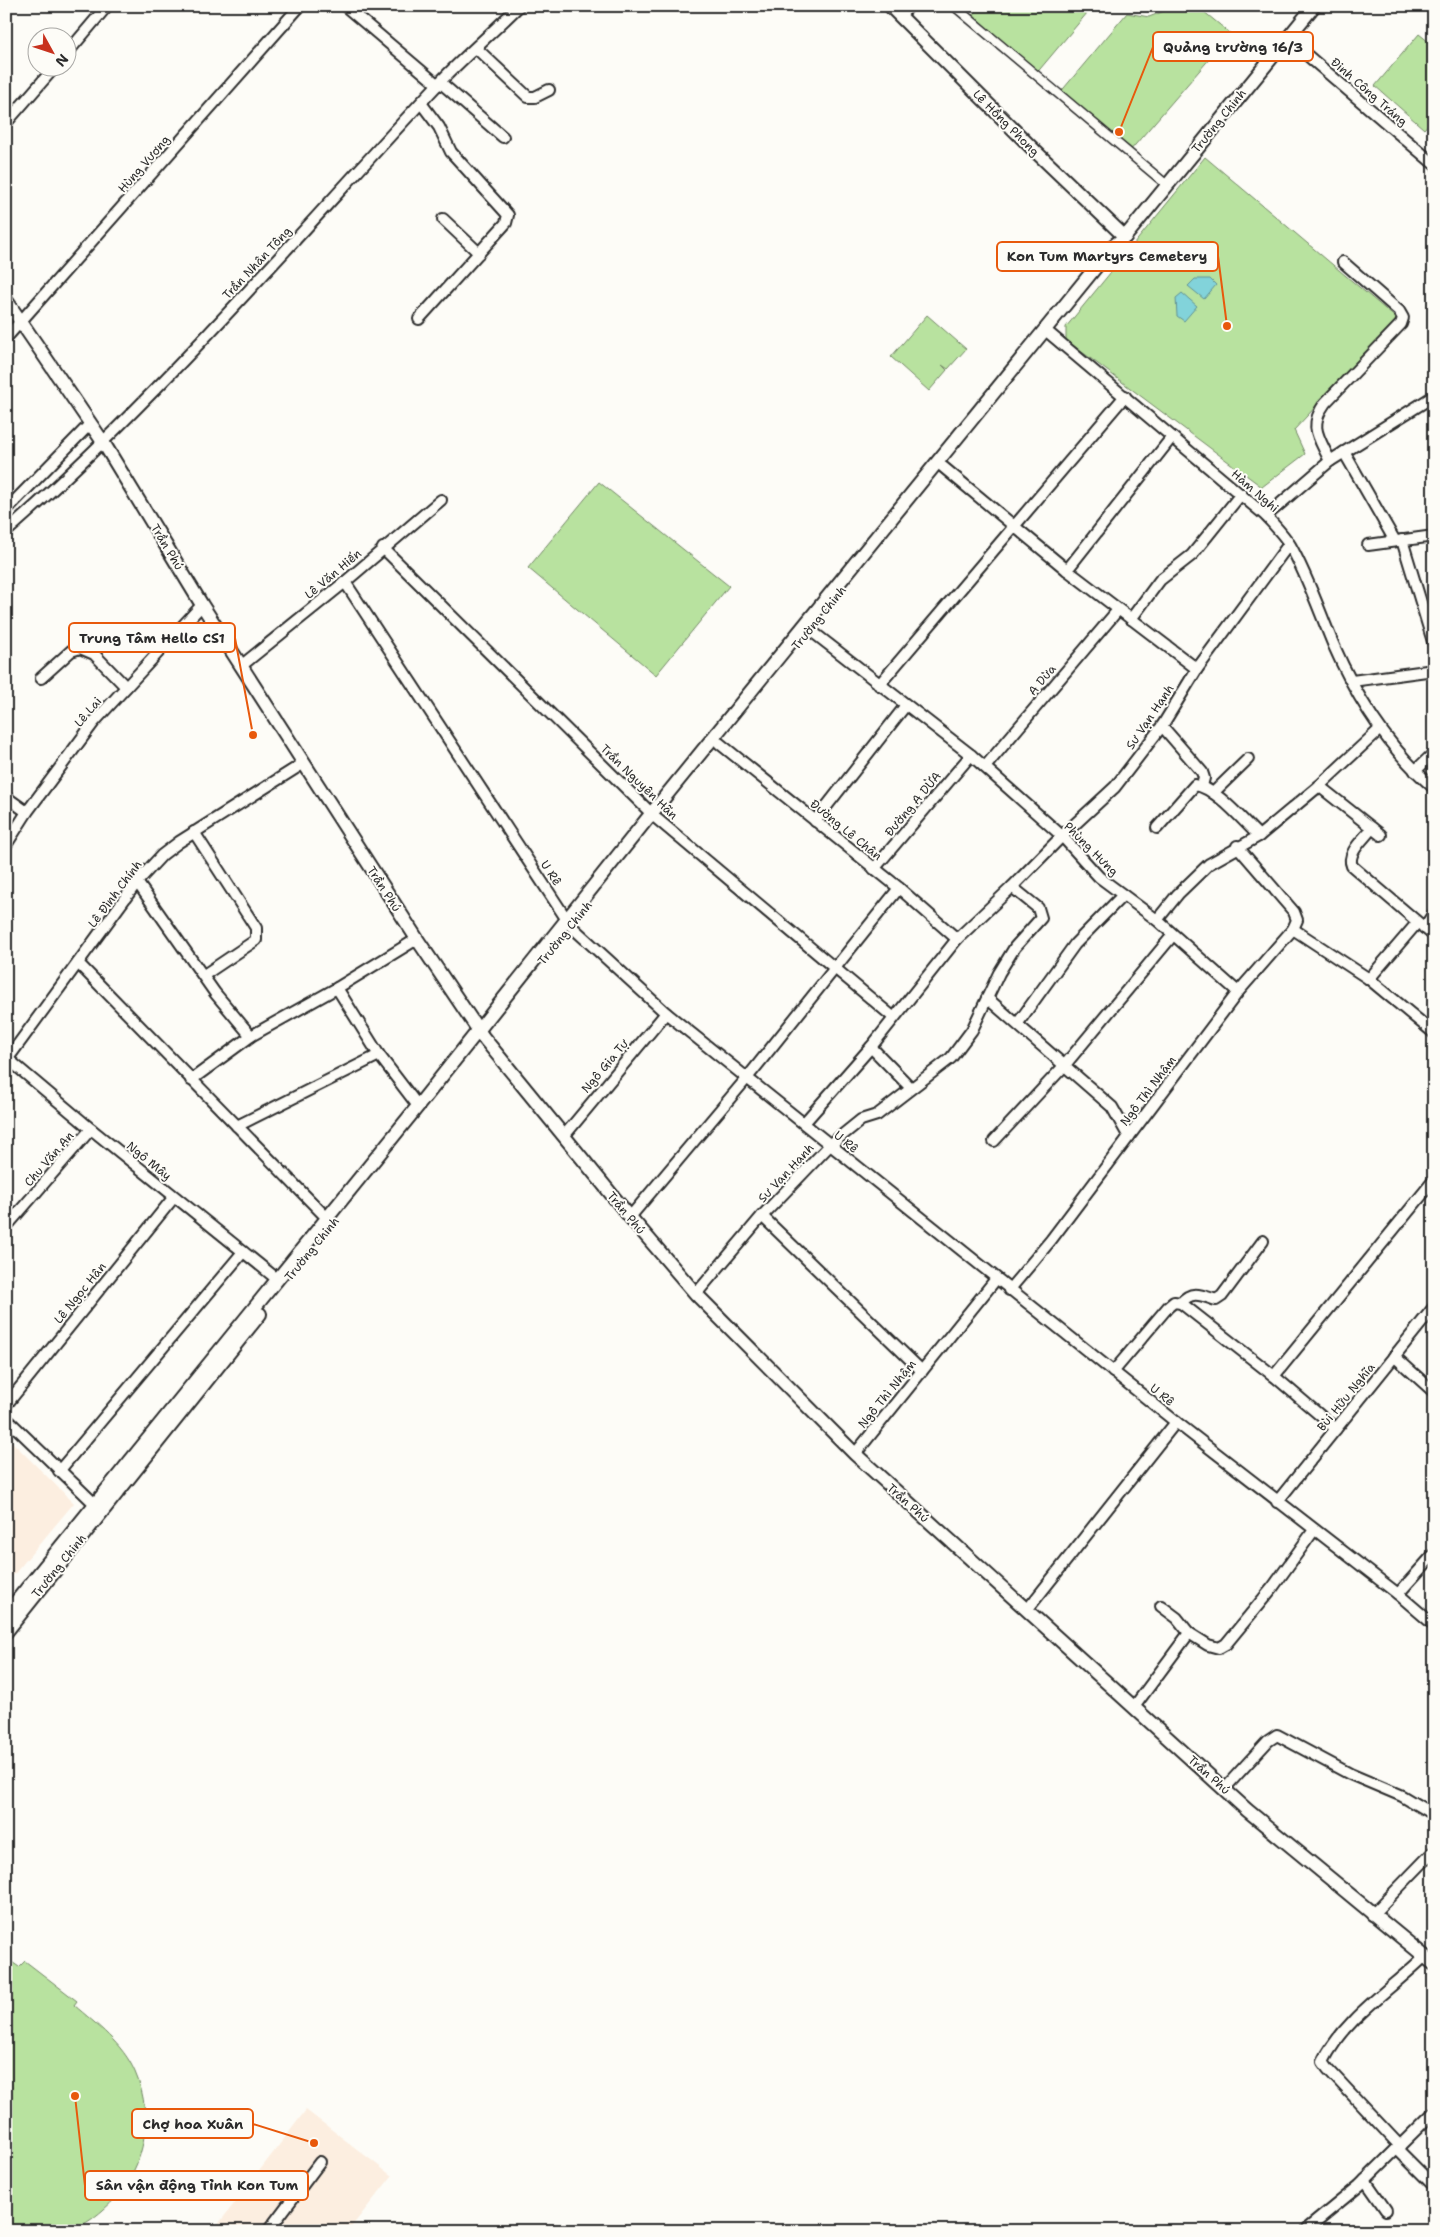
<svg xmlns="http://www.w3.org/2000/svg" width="1440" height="2237" font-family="'Shantell Sans',sans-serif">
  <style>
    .built { fill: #fceee0 }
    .green { fill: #b8e29f; stroke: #728665 }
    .water { fill: #82d3da; stroke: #5f9094 }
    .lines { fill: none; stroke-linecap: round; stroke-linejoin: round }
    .pedestrian-casing { stroke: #2b2b2b; stroke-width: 11 }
    .minor-casing { stroke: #2b2b2b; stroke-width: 14 }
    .tertiary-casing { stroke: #2b2b2b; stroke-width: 16 }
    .pedestrian { stroke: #fdfcf7; stroke-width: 8 }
    .minor { stroke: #fdfcf7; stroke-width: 10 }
    .tertiary { stroke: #fdfcf7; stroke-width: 12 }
    .labels { text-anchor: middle; stroke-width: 4; stroke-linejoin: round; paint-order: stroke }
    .street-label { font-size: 12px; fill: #2b2b2b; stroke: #fdfcf7 }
    .leader { fill: none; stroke: #e8590c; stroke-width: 2 }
    .callout-dot { fill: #e8590c; stroke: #fdfcf7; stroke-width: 2 }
    .callout { fill: #fdfcf7; stroke: #e8590c; stroke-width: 2 }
    .callout-label { font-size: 14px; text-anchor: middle; font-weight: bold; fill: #2b2b2b }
  </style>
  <rect width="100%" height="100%" fill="#fdfcf7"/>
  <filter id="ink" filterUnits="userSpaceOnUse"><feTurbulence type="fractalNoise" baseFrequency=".02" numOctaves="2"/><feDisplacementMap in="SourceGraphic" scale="10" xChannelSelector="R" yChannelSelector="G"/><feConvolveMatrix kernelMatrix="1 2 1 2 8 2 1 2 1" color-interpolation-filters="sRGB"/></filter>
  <g filter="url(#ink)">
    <g class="built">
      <polygon points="6,1436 74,1503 6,1584"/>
      <polygon points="306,2110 392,2176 348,2231 213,2231"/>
    </g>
    <g class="green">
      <polygon points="980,6 1093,6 1035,75 969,19"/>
      <polygon points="1177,6 1197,6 1231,34 1129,152 1059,94 1127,13 1149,17"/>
      <polygon points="1419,34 1434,46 1434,118 1424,129 1375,86"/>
      <polygon points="1205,157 1397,319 1294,430 1305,454 1262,487 1066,340 1066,327"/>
      <polygon points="927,315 966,349 948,369 942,365 947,370 929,391 891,357"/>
      <polygon points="599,482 729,586 656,675 528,568"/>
      <path d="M6,1958L19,1967L25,1961L77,2001L74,2005C97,2025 123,2044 135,2072C156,2120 144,2176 103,2210C94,2218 80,2228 67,2231C50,2234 24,2231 6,2231Z"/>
    </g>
    <g class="water">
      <polygon points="1195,279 1210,279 1216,285 1204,299 1188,286"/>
      <polygon points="1182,293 1197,306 1184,321 1177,316 1176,298"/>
    </g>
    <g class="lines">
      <defs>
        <polyline id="pedestrian" points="954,6 1167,185"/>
        <g id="minor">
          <polyline points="345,6 438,85"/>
          <polyline points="900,16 909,6"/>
          <polyline points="1287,38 1434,164"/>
          <polyline points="476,48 528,97 535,97 549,90"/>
          <polyline points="68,52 107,6"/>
          <polyline points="440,82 503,137"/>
          <polyline points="6,123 54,68"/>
          <polyline points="443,219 479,253"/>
          <polyline points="419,319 506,223 508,215 451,152 439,127 421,103"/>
          <path d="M1050,334L1266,516C1274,525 1284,535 1290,545C1308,577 1320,613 1334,646C1358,701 1389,749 1434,788"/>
          <polyline points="6,338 300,6"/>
          <polyline points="1344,452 1395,541"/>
          <path d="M1330,461C1319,437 1308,427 1325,403L1401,324L1403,318L1399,311L1343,262"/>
          <polyline points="943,467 1067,570 1197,669"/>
          <polyline points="6,510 90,424"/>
          <polyline points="1266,516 1330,461 1434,396"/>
          <path d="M6,532C163,394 298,234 440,82C465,56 493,32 519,6"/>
          <polyline points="1402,540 1434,645"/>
          <polyline points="1368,545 1434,536"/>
          <polyline points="383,548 657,819 893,1017"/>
          <polyline points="1067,570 1172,437"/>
          <polyline points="345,582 571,926 666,1013 747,1078 1176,1422 1398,1594 1434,1625"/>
          <polyline points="1131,619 1160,580 1192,555 1241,494"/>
          <polyline points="805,626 971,755 1062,836 1099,877 1157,920 1178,894 1209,864 1259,836 1319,786 1379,730"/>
          <polyline points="241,666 345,582 441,500"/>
          <polyline points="41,678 71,651 80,648 94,654 126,687"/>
          <polyline points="1352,681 1434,670"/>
          <polyline points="879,685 1125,396"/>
          <polyline points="1162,726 1202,772 1204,778 1202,786"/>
          <polyline points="719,743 899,888 957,939"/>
          <polyline points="985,767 1118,610"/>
          <polyline points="1415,771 1434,753"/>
          <polyline points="1319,786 1381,835"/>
          <polyline points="1213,793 1248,759"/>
          <polyline points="6,797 27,812"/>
          <polyline points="815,821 906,705"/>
          <path d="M1157,828L1195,785C1215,787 1243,821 1259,836"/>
          <path d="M1372,828C1365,838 1346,853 1352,866L1434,936"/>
          <polyline points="194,832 256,928 256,940 204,975"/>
          <polyline points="6,845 27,812 94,722 202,605"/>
          <polyline points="1237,846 1294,912 1297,920 1293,929 1238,992"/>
          <polyline points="874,869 971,755"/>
          <polyline points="137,882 215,993 251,1036"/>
          <polyline points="1424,928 1434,913"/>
          <polyline points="1293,929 1369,979 1417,923"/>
          <polyline points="78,963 327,1218"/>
          <polyline points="1369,979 1434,1033"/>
          <polyline points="337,988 379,1055 418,1106"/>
          <polyline points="987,998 1112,1107 1129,1137"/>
          <polyline points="1018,1023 1075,944 1123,895"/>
          <polyline points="8,1059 91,1129 277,1279"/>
          <polyline points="6,1061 137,882 162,855 179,842 304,763"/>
          <polyline points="191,1080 251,1036 337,988 417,939"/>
          <polyline points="911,1088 871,1047 957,939 1012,887 1062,836 1115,787 1162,726 1197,669 1289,544"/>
          <polyline points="804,1123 871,1047"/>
          <polyline points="237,1126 379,1055"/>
          <polyline points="564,1136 666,1013"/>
          <polyline points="994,1141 1064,1066 1173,935"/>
          <polyline points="762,1216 922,1371"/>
          <polyline points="630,1217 747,1078 899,888"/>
          <polyline points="6,1227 91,1129"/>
          <polyline points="1009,1290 1051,1240 1238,992 1157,920"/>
          <polyline points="696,1294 762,1216 830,1145 861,1120 877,1115 951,1058 972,1030 999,973 1015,947 1041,918 1038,908 1012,887"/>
          <path d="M1181,1303C1192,1289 1203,1296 1216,1300L1222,1296L1263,1241"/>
          <polyline points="1394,1356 1434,1392"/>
          <polyline points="1113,1372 1168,1307 1174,1302 1181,1303 1274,1376 1336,1429"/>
          <polyline points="1274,1376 1434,1180"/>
          <polyline points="6,1405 174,1197"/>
          <polyline points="6,1418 99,1508"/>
          <polyline points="855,1454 996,1279"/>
          <polyline points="59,1471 243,1252"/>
          <polyline points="1277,1502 1434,1307"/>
          <polyline points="1398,1594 1434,1554"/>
          <polyline points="1161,1606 1177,1618 1189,1633"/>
          <polyline points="1027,1610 1176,1422"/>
          <polyline points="1134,1707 1189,1633 1208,1645 1219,1648 1226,1644 1273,1587 1314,1530"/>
          <polyline points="1224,1789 1268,1741 1277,1735 1350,1774 1402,1796 1434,1815"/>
          <polyline points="1372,1915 1434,1851"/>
          <path d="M1400,2146L1328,2069L1323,2062C1344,2019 1391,1989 1424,1957"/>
          <polyline points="1397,2149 1431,2183"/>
          <polyline points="1365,2180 1386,2210"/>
          <polyline points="1308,2228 1359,2186 1434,2112"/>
          <polyline points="268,2231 320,2162"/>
        </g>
        <g id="tertiary">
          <polyline points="890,6 1035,151 1125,237"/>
          <polyline points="6,300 103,442 202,605 417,939 483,1037 630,1217 696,1294 855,1454 1247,1810 1434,1964"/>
          <polyline points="6,1614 418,1106 651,814 1113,246 1125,237 1314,6"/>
          <polyline points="6,1632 260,1314"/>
        </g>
      </defs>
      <use href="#pedestrian" class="pedestrian-casing"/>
      <use href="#minor" class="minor-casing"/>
      <use href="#tertiary" class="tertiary-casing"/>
      <use href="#pedestrian" class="pedestrian"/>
      <use href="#minor" class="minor"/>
      <use href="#tertiary" class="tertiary"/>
    </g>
  </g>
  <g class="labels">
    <g class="street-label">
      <text transform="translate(1369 92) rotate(41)" y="4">Đinh Công Tráng</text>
      <text transform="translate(1219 121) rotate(-51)" y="4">Trường Chinh</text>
      <text transform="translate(1006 123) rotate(45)" y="4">Lê Hồng Phong</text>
      <text transform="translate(144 164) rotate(-49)" y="4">Hùng Vương</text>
      <text transform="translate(257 263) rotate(-47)" y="4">Trần Nhân Tông</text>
      <text transform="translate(1255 491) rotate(41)" y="4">Hàm Nghi</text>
      <text transform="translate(167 547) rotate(59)" y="4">Trần Phú</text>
      <text transform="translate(333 574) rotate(-40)" y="4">Lê Văn Hiến</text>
      <text transform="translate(819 618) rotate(-51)" y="4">Trường Chinh</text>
      <text transform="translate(1042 680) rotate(-50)" y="4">A Dừa</text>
      <text transform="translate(88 712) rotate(-50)" y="4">Lê Lai</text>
      <text transform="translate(1150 717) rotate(-56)" y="4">Sư Vạn Hạnh</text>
      <text transform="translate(639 782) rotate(44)" y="4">Trần Nguyên Hãn</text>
      <text transform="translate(913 804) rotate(-50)" y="4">Đường A DỪA</text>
      <text transform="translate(846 830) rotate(39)" y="4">Đường Lê Chân</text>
      <text transform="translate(1091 849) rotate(45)" y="4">Phùng Hưng</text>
      <text transform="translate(551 873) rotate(57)" y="4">U Rê</text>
      <text transform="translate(384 889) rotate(57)" y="4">Trần Phú</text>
      <text transform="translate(115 894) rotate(-53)" y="4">Lê Đình Chính</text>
      <text transform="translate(565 933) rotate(-51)" y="4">Trường Chinh</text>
      <text transform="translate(605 1066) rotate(-50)" y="4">Ngô Gia Tự</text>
      <text transform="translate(1148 1091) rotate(-53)" y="4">Ngô Thì Nhậm</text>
      <text transform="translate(846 1142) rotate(39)" y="4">U Rê</text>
      <text transform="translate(49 1159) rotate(-49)" y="4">Chu Văn An</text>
      <text transform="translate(149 1161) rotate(39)" y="4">Ngô Mây</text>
      <text transform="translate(786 1173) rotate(-47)" y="4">Sư Vạn Hạnh</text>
      <text transform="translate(626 1213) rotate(50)" y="4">Trần Phú</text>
      <text transform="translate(312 1249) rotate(-51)" y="4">Trường Chinh</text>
      <text transform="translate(80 1293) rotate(-51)" y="4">Lê Ngọc Hân</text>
      <text transform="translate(887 1394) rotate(-51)" y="4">Ngô Thì Nhậm</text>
      <text transform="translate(1162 1395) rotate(39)" y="4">U Rê</text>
      <text transform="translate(1346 1397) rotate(-51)" y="4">Bùi Hữu Nghĩa</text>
      <text transform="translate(908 1503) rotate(42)" y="4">Trần Phú</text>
      <text transform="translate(59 1566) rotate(-51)" y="4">Trường Chinh</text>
      <text transform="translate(1209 1775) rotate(42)" y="4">Trần Phú</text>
    </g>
  </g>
  <path class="leader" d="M1119 132L1153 47M1227 326L1218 256M253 735L235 638M314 2143L253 2124M75 2096L85 2186"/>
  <g class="callout-dot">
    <circle cx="1119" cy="132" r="5"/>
    <circle cx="1227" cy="326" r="5"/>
    <circle cx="253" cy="735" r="5"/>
    <circle cx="314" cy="2143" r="5"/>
    <circle cx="75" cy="2096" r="5"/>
  </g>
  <g class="callout">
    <rect x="1153" y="32" width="160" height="29" rx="5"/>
    <rect x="997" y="242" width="221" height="29" rx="5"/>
    <rect x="69" y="623" width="166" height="29" rx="5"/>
    <rect x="132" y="2109" width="121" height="29" rx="5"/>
    <rect x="85" y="2171" width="223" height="29" rx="5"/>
  </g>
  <g class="callout-label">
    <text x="1233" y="52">Quảng trường 16/3</text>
    <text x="1107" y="261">Kon Tum Martyrs Cemetery</text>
    <text x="152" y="643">Trung Tâm Hello CS1</text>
    <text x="193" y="2129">Chợ hoa Xuân</text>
    <text x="197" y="2190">Sân vận động Tỉnh Kon Tum</text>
  </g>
  <rect width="1440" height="2237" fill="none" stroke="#fdfcf7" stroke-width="25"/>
  <rect x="12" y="12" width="1415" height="2212" fill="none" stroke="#2b2b2b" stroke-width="2" filter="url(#ink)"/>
  <g transform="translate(52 52) rotate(130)"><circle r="24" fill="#fdfcf7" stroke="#a9a8a5"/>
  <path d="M0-4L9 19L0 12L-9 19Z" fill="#c8321e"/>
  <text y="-8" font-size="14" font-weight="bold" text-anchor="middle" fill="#2b2b2b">N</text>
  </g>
</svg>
